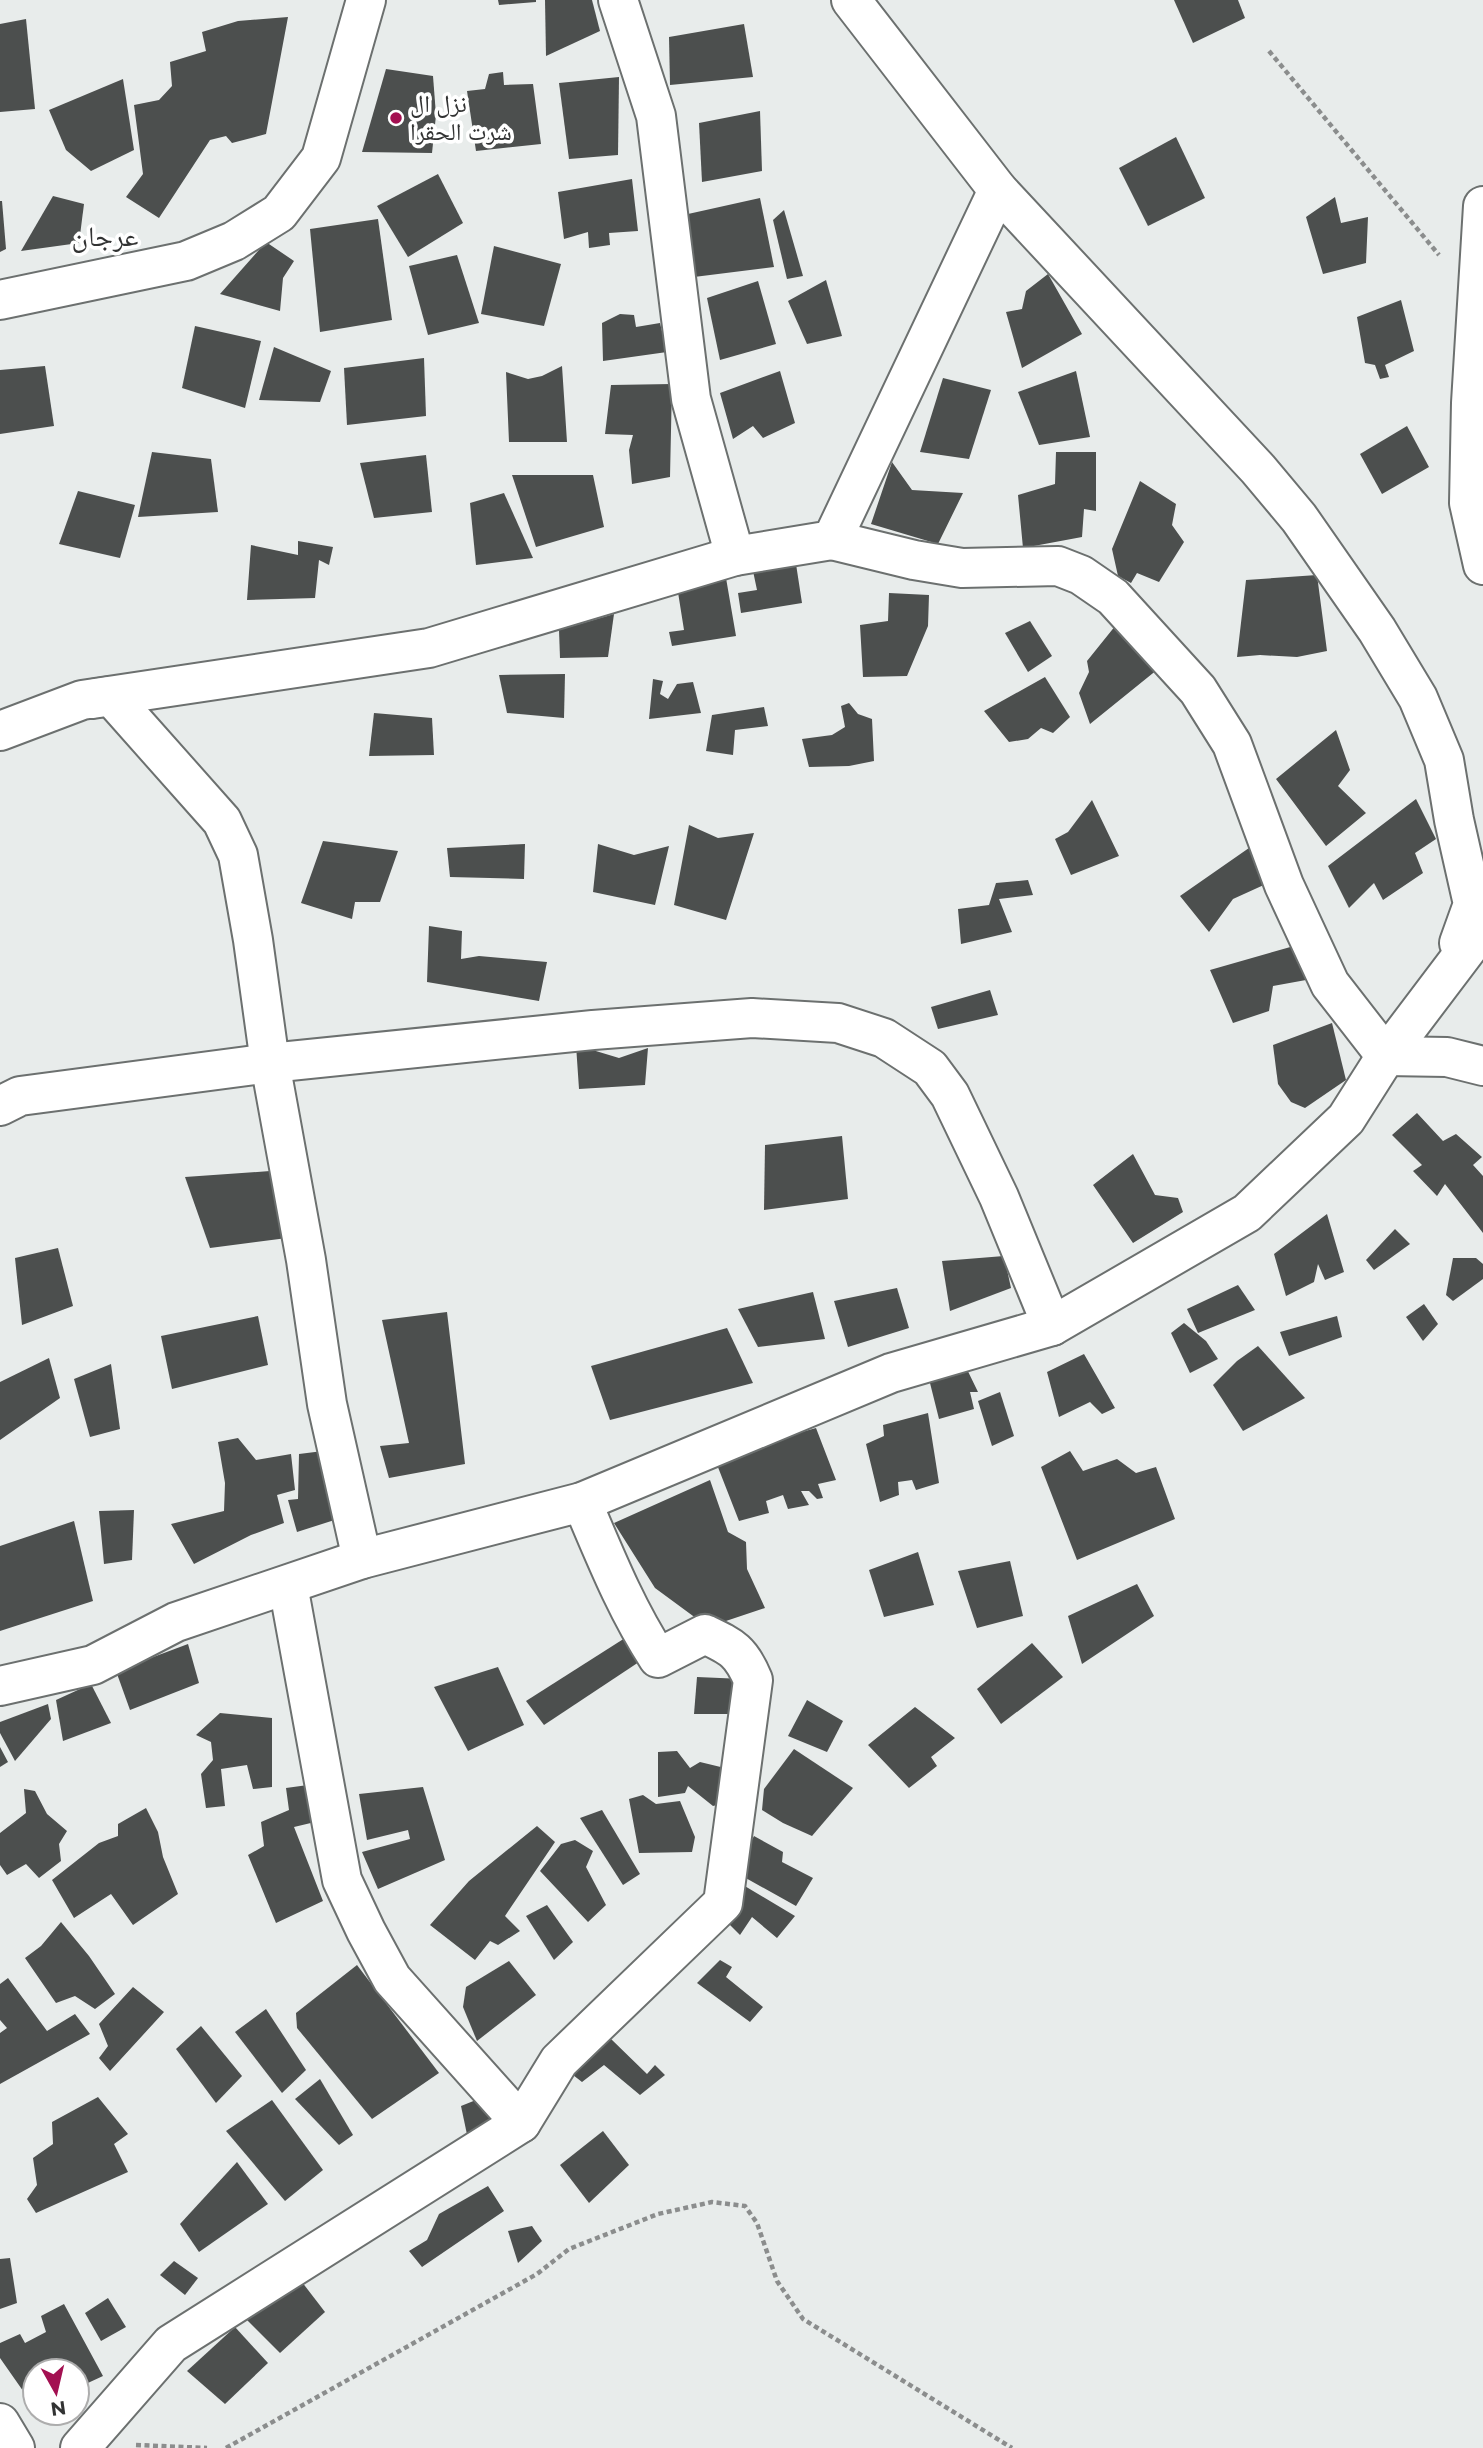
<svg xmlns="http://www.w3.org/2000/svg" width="1483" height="2448" font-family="Montserrat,'Noto Naskh Arabic',sans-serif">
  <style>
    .building { fill: #4c4f4e }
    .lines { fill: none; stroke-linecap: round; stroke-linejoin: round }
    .minor-casing { stroke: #6c706f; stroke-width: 42 }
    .path { stroke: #8b8d8d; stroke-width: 4.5; stroke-dasharray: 5 3.5; stroke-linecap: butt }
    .minor { stroke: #fff; stroke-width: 38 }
    .poi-dot { fill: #a31051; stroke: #fff; stroke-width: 2.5 }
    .labels { text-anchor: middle; stroke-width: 7; stroke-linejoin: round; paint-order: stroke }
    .poi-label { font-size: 24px; fill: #323333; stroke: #fff; text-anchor: start }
    .quarter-label { font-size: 28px; fill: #323333; stroke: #fff }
  </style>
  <rect width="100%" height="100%" fill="#e8eceb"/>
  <g class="building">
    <polygon points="498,0 536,0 536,2 499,5"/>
    <polygon points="545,0 592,0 600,31 546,56"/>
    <polygon points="1174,0 1238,0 1245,18 1193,43"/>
    <polygon points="288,17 266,134 232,143 226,136 210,140 159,218 126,197 143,174 134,105 159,100 172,86 170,62 206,51 202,32 238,21"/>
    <polygon points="26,19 35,109 0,112 0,24"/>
    <polygon points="744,24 753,77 670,85 669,37"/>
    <polygon points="386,69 433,76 436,115 432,153 362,152"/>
    <polygon points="503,72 504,85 533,84 541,144 476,151 467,91 485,89 489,74"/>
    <polygon points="619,77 618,155 569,159 559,83"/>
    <polygon points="123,79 134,150 91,171 66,150 49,110"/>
    <polygon points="760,111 762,171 702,182 699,123"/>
    <polygon points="1176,137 1205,198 1148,226 1119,168"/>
    <polygon points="438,174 463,223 408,257 377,206"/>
    <polygon points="632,179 638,231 609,233 610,245 589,248 588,232 564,239 558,192"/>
    <polygon points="53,196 84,204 79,243 21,251"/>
    <polygon points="1335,197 1341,223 1368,217 1366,263 1323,274 1306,217"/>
    <polygon points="760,198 774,267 694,277 688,214"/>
    <polygon points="0,201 2,201 6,249 0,252"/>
    <polygon points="784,210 803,276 787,279 773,220"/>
    <polygon points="378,219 392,320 320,332 310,229"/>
    <polygon points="266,242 294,261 283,278 280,311 220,294"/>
    <polygon points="494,246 561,264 544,326 481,314"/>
    <polygon points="457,255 479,323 428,335 409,266"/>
    <polygon points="1048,274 1082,334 1022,368 1006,312 1022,309 1026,291"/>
    <polygon points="826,280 842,336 807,344 788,301"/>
    <polygon points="758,281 776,344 720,360 707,298"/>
    <polygon points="1401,300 1414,351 1385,365 1389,377 1380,379 1375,365 1365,363 1357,317"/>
    <polygon points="620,314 634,315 636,327 660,323 667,352 603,361 602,323"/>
    <polygon points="195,326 261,341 245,408 182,388"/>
    <polygon points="274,347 331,371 320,402 259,400"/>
    <polygon points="424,358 426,416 347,425 344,368"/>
    <polygon points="45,366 54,426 0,434 0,370"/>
    <polygon points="562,366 567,442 509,442 506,372 528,379 542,376"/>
    <polygon points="780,371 795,423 763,438 753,426 733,439 720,393"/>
    <polygon points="1076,371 1090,437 1039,445 1018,392"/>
    <polygon points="943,378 991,390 969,459 920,452"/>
    <polygon points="672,384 670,477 632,484 629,450 633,435 605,434 611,385"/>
    <polygon points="1407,426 1429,467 1382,494 1360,454"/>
    <polygon points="152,452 211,459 218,512 138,517"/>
    <polygon points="1056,452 1096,452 1096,511 1084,509 1082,537 1023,548 1018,495 1055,484"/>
    <polygon points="426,455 432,512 374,518 360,463"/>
    <polygon points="892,462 912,490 963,493 938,544 871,524"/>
    <polygon points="512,475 593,475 604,527 536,547"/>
    <polygon points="1140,481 1176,504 1172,525 1184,542 1159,582 1137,573 1131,583 1118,576 1112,549"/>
    <polygon points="78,491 135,505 120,558 59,544"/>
    <polygon points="504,493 533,558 476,565 470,503"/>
    <polygon points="298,541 333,547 329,565 319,560 315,598 247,600 251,545 298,555"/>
    <polygon points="796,564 802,603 741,613 738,593 757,590 753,571"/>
    <polygon points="1317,575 1327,651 1297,657 1260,655 1237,657 1246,580"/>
    <polygon points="726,578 736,636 672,646 669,632 684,630 677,586"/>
    <polygon points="889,593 929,595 928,626 907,676 863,677 860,625 888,621"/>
    <polygon points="614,614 608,657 560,658 559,630"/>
    <polygon points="1120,620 1163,665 1090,724 1079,693 1089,672 1087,661"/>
    <polygon points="1030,621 1052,656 1028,672 1005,633"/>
    <polygon points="565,674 564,718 507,713 499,675"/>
    <polygon points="1045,677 1070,717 1053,733 1041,728 1028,739 1009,742 984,711"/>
    <polygon points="653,679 663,681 660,694 668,699 677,684 693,682 701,713 649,719"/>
    <polygon points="849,703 858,714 872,719 874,761 849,766 809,767 802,739 832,735 845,727 841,706"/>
    <polygon points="764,707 768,726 735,730 733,755 706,751 712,715"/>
    <polygon points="374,713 432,718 434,755 369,756"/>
    <polygon points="1336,730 1350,770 1338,786 1366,813 1326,846 1276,779"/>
    <polygon points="1416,799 1436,839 1415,853 1423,873 1383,900 1374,883 1349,908 1328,866"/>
    <polygon points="1092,800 1119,856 1071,875 1055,839 1068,832"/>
    <polygon points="689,825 718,838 754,833 726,920 674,905"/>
    <polygon points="323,841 398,851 380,902 355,902 352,919 301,903"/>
    <polygon points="1259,841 1275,880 1233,899 1209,932 1180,896"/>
    <polygon points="525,844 524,879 450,877 447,848"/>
    <polygon points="598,844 634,855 669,846 655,905 593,892"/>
    <polygon points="1028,880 1033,895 999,899 1012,932 961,944 958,909 989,905 996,883"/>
    <polygon points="429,926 462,931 461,959 479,956 547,962 539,1001 427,982"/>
    <polygon points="1301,944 1317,978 1273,986 1269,1011 1233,1023 1210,970"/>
    <polygon points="990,990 998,1015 938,1029 931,1007"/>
    <polygon points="1332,1023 1346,1080 1305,1108 1291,1102 1278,1084 1273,1045"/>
    <polygon points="576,1045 619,1058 648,1048 645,1085 579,1089"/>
    <polygon points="1417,1113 1443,1141 1456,1134 1482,1157 1473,1165 1483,1176 1483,1233 1445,1184 1437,1196 1413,1171 1422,1165 1392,1135"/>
    <polygon points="842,1136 848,1199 764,1210 765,1145"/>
    <polygon points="1133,1154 1155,1195 1178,1198 1183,1212 1133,1243 1093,1185"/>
    <polygon points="270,1171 287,1238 210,1248 185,1177"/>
    <polygon points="1327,1214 1344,1272 1325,1280 1318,1264 1314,1282 1286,1296 1274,1254"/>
    <polygon points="1395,1229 1410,1244 1374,1270 1366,1260"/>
    <polygon points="58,1248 73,1306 22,1325 15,1258"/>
    <polygon points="1004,1256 1011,1288 950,1311 942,1261"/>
    <polygon points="1453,1258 1476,1258 1483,1264 1483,1279 1453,1301 1446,1295"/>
    <polygon points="1238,1285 1255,1310 1198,1333 1187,1309"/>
    <polygon points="897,1288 909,1328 848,1347 834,1301"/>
    <polygon points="813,1292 825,1339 758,1347 738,1309"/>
    <polygon points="1424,1304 1438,1324 1423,1341 1406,1317"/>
    <polygon points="447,1312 465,1464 389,1478 380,1446 409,1443 382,1320"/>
    <polygon points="258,1316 268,1365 172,1389 161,1336"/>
    <polygon points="1337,1316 1342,1337 1289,1356 1280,1332"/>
    <polygon points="1184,1323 1206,1341 1218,1359 1190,1373 1171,1333"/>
    <polygon points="727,1328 753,1383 610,1420 591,1366"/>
    <polygon points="1258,1346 1305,1398 1243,1431 1213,1385 1237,1361"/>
    <polygon points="1084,1354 1115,1408 1102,1414 1090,1402 1059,1417 1047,1372"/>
    <polygon points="961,1357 978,1392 970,1392 974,1409 939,1419 926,1367"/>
    <polygon points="49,1358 60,1398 0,1440 0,1382"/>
    <polygon points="111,1364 120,1429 90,1437 74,1379"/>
    <polygon points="1000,1392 1014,1436 992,1446 978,1401"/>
    <polygon points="928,1413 939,1483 916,1490 912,1480 898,1482 899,1495 880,1502 866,1444 884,1436 883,1425"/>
    <polygon points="816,1428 836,1480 818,1484 823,1498 817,1499 809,1491 801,1491 809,1505 788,1509 783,1495 766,1501 769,1513 739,1521 714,1457"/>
    <polygon points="238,1438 256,1460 291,1454 295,1490 277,1495 284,1523 251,1535 194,1564 171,1524 224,1511 225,1483 218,1442"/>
    <polygon points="331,1450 347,1516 297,1532 288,1500 298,1499 299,1454"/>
    <polygon points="1070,1451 1083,1471 1117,1459 1136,1473 1156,1467 1175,1519 1077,1560 1041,1467"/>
    <polygon points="710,1480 728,1532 746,1542 747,1569 765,1608 708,1627 655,1588 614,1523"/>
    <polygon points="134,1510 132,1560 104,1564 99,1511"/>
    <polygon points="74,1521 93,1601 0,1631 0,1546"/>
    <polygon points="918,1552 934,1605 884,1617 869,1570"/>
    <polygon points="1010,1561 1023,1616 977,1628 958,1571"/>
    <polygon points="1137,1584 1154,1616 1082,1664 1068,1616"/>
    <polygon points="625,1638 645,1658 544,1725 526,1701"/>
    <polygon points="1032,1643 1063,1677 1001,1724 977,1689"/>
    <polygon points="188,1644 199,1683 130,1710 116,1671"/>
    <polygon points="498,1667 524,1725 468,1751 434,1687"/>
    <polygon points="697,1677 743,1679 730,1714 694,1714"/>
    <polygon points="91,1684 111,1723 63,1741 56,1700"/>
    <polygon points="807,1700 843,1721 827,1752 788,1736"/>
    <polygon points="48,1704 51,1719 15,1761 0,1733 0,1722"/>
    <polygon points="915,1707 955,1738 931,1757 937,1766 909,1788 868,1745"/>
    <polygon points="220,1713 272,1718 272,1787 253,1789 247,1765 221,1769 225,1806 206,1808 201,1774 213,1760 211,1742 196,1735"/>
    <polygon points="0,1747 8,1762 0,1767"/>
    <polygon points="794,1749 853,1788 812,1836 783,1823 762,1810 764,1789"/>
    <polygon points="677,1751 690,1768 700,1762 733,1770 725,1803 713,1806 688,1786 685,1793 658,1797 658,1752"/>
    <polygon points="308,1785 315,1822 294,1827 323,1901 276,1923 248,1855 264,1846 261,1822 289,1810 286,1788"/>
    <polygon points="423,1787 445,1860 378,1889 362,1852 410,1839 408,1830 367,1840 359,1794"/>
    <polygon points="24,1789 35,1791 47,1814 67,1831 59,1844 61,1861 39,1878 26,1864 7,1875 0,1865 0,1833 26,1813"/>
    <polygon points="643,1795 656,1804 680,1801 695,1837 692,1852 639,1853 629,1799"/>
    <polygon points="146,1808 158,1832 163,1857 178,1894 133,1925 111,1894 74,1918 52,1880 99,1843 118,1836 118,1824"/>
    <polygon points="602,1810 640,1874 623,1885 580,1818"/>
    <polygon points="537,1826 555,1842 505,1916 520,1931 498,1945 490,1941 475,1960 430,1925 469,1881"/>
    <polygon points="754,1836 783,1852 782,1862 813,1878 796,1906 735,1872"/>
    <polygon points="575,1840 593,1851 586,1867 606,1905 588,1922 540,1871 561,1844"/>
    <polygon points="738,1882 795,1916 777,1938 752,1917 740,1935 717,1912"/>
    <polygon points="547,1905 573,1942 554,1960 526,1916"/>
    <polygon points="61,1922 89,1956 115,1994 95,2009 75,1996 56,2003 25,1958 41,1946"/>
    <polygon points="720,1960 732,1967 726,1977 763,2007 750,2022 697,1983"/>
    <polygon points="509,1961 536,1995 477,2041 463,2007 466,1987"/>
    <polygon points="357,1965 439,2073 372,2119 297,2028 296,2013"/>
    <polygon points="8,1978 47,2031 75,2014 90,2034 0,2084 0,2033 7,2028 0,2020 0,1984"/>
    <polygon points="133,1987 164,2012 110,2071 99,2058 108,2046 99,2024"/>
    <polygon points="266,2009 306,2070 282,2093 235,2032"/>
    <polygon points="201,2026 242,2076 216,2103 176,2049"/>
    <polygon points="610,2038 647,2074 655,2065 665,2075 640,2095 604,2065 582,2082 564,2068"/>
    <polygon points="320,2079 353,2135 339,2145 295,2099"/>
    <polygon points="98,2097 128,2134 114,2144 128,2172 36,2213 27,2199 37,2185 33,2158 53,2144 52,2122"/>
    <polygon points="481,2098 494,2130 469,2144 461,2106"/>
    <polygon points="272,2100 323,2170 285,2201 226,2131"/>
    <polygon points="603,2131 629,2165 589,2203 560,2165"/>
    <polygon points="237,2162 268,2204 199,2252 180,2224"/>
    <polygon points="488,2186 504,2211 422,2267 409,2251 427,2240 439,2214"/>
    <polygon points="532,2226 542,2241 518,2263 508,2231"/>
    <polygon points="10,2258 17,2303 0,2309 0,2259"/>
    <polygon points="174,2261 198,2278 185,2295 160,2275"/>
    <polygon points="295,2273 325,2312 280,2353 245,2318"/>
    <polygon points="108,2298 126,2327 101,2341 85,2313"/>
    <polygon points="64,2304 103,2376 77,2388 77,2371 35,2371 35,2408 0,2358 0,2343 20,2334 25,2343 46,2332 41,2316"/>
    <polygon points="235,2327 268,2363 225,2404 187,2371"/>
  </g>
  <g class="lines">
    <defs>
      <g id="minor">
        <polyline points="618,0 656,116 691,399 735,556"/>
        <polyline points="851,0 998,190 1258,469 1299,518 1377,630 1418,698 1444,760 1454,820 1473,904 1459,943"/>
        <polyline points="1483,206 1471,403 1469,503 1483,565"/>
        <polyline points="0,300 186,261 234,241 279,213 321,158 366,0"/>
        <polyline points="832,540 914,560 962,568 1058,566 1081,575 1113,597 1198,690 1232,744 1284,885 1330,984 1386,1056 1447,1057 1483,1066"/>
        <polyline points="92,699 111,696 222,821 238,855 253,940 270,1063 306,1260 327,1404 362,1559"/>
        <polyline points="0,731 82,700 429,648 735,556 832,540 998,190"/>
        <polyline points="0,1106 20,1096 270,1063 593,1030 752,1018 838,1023 884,1038 930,1068 950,1095 999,1197 1052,1326"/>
        <polyline points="288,1585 342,1880 366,1931 392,1979 521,2123"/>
        <polyline points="0,1686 93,1665 176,1622 362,1559 582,1502 891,1373 1052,1326 1247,1213 1346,1119 1386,1056 1476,937 1483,917"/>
        <polyline points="0,2423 15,2448"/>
        <path d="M80,2448L171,2344L521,2123L559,2061L723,1903L753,1680C741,1651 732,1647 705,1634L658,1658C626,1609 605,1556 582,1502"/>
      </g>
    </defs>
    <use href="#minor" class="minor-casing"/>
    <g class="path">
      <polyline points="1269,51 1439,255"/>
      <polyline points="136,2445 207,2448"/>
      <polyline points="226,2448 537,2274 569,2249 658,2214 712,2202 745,2206 757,2223 777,2281 803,2319 1012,2448"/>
    </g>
    <use href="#minor" class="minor"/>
  </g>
  <circle class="poi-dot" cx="396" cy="118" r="7"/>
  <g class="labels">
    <g class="poi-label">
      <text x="410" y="112">نزل ال<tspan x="410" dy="28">شرت الحقرا</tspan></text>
    </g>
    <g class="quarter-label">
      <text x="105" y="246">عرجان</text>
    </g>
  </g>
  <g transform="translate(56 2392) rotate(172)"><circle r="33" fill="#ffffff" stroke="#adadad" stroke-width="2"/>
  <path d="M0-5L12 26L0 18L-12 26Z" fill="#a31051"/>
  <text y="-10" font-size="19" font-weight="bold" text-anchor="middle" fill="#323333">N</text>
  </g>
</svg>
